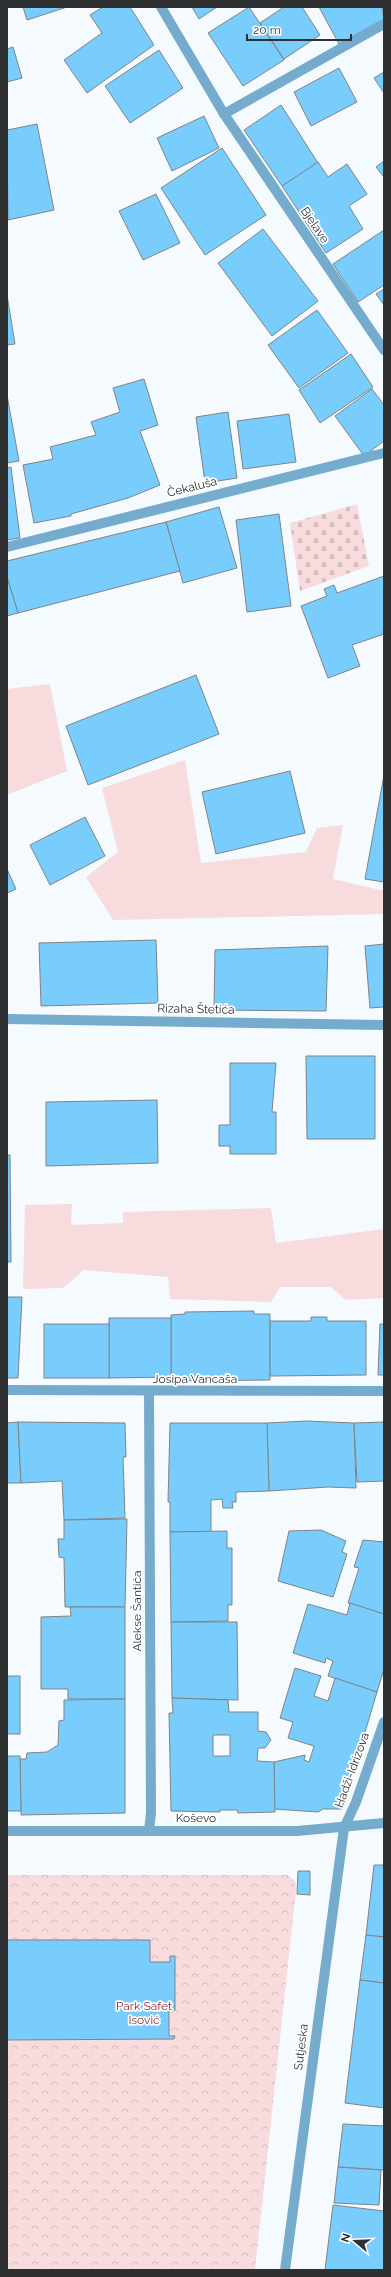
<svg xmlns="http://www.w3.org/2000/svg" width="391" height="2277" font-family="Raleway,sans-serif">
  <style>
    .cemetery { fill: url(#cemetery-stones) }
    .park { fill: url(#park-crowns) }
    .garden { fill: #f8dbdc }
    .building { fill: #79cdfc; stroke: #7f8487; fill-rule: evenodd }
    .lines { fill: none; stroke-linecap: round; stroke-linejoin: round }
    .minor { stroke: #75accd; stroke-width: 10 }
    .labels { text-anchor: middle; stroke-width: 3.5; stroke-linejoin: round; paint-order: stroke }
    .street-label { font-size: 12px; fill: #2e3032; stroke: #fff }
    .park-label { font-size: 12px; fill: #902b3d; stroke: #fff }
  </style>
  <defs>
    <pattern id="cemetery-stones" width="16" height="16" patternUnits="userSpaceOnUse"><rect width="16" height="16" fill="#f8dbdc"/><path d="M2 7V4a2 2 0 0 1 4 0v3zM10 15v-3a2 2 0 0 1 4 0v3z" fill="#d5bcbd"/></pattern>
    <pattern id="park-crowns" width="20" height="18" patternUnits="userSpaceOnUse"><rect width="20" height="18" fill="#f8dbdc"/><path d="M2 6a3 3 0 1 1 6 0M12 15a3 3 0 1 1 6 0" fill="none" stroke="#d5bcbd"/></pattern>
  </defs>
  <rect width="100%" height="100%" fill="#f5fafe"/>
  <polygon class="cemetery" points="357,504 369,566 300,591 290,523"/>
  <polygon class="park" points="7,1875 288,1875 295,1881 296,1890 255,2270 7,2270"/>
  <g class="garden">
    <polygon points="50,684 67,771 7,795 7,689"/>
    <polygon points="185,760 201,863 306,852 317,828 343,825 333,879 384,891 384,914 113,920 86,877 118,852 102,788"/>
    <polygon points="72,1204 71,1225 123,1223 123,1212 271,1208 276,1243 384,1229 384,1298 346,1300 331,1287 280,1287 271,1302 170,1299 168,1277 84,1270 63,1288 23,1289 25,1205"/>
  </g>
  <g class="building">
    <polygon points="23,7 67,7 27,20"/>
    <polygon points="103,7 130,7 154,45 87,93 64,60 102,33 90,15"/>
    <polygon points="192,7 217,7 199,19"/>
    <polygon points="249,7 284,60 243,86 208,33"/>
    <polygon points="284,7 302,7 320,35 284,59 260,23"/>
    <polygon points="319,7 382,7 384,19 339,44"/>
    <polygon points="13,47 22,78 7,82 7,49"/>
    <polygon points="159,50 183,88 130,123 105,86"/>
    <polygon points="339,68 357,102 311,126 294,92"/>
    <polygon points="384,72 384,93 374,78"/>
    <polygon points="281,105 318,163 282,186 244,130"/>
    <polygon points="204,116 219,148 172,171 157,138"/>
    <polygon points="37,124 54,210 8,220 7,130"/>
    <polygon points="222,148 266,215 205,255 161,188"/>
    <polygon points="384,161 384,177 376,167"/>
    <polygon points="318,162 328,177 347,164 367,194 349,206 363,229 326,253 282,186"/>
    <polygon points="156,194 180,243 143,260 119,211"/>
    <polygon points="263,229 318,301 272,336 218,263"/>
    <polygon points="384,230 384,285 358,302 333,264"/>
    <polygon points="384,289 384,305 376,294"/>
    <polygon points="7,295 15,344 7,345"/>
    <polygon points="317,310 348,353 299,388 268,345"/>
    <polygon points="351,354 373,387 320,423 299,390"/>
    <polygon points="144,379 158,425 140,431 160,485 128,498 71,514 71,516 34,523 23,465 53,459 50,447 96,435 91,422 120,412 113,388"/>
    <polygon points="372,389 384,405 384,441 364,456 335,416"/>
    <polygon points="7,395 19,461 7,463"/>
    <polygon points="228,412 237,478 205,483 196,417"/>
    <polygon points="289,414 296,462 243,469 237,421"/>
    <polygon points="11,467 20,538 7,540 7,468"/>
    <polygon points="219,507 237,568 183,583 166,522"/>
    <polygon points="279,514 291,606 247,612 236,520"/>
    <polygon points="166,522 180,571 18,613 7,577 7,561"/>
    <polygon points="384,576 384,634 352,645 360,666 328,678 301,606 327,596 324,589 334,585 337,593"/>
    <polygon points="7,577 18,613 7,616"/>
    <polygon points="196,675 219,734 88,785 66,726"/>
    <polygon points="290,771 305,833 216,854 202,792"/>
    <polygon points="384,775 384,882 365,879"/>
    <polygon points="85,817 105,856 50,885 30,845"/>
    <polygon points="7,869 16,889 7,893"/>
    <polygon points="156,940 158,1003 41,1006 39,943"/>
    <polygon points="384,944 384,1007 370,1008 365,946"/>
    <polygon points="328,946 326,1011 214,1010 215,950"/>
    <polygon points="306,1056 375,1056 375,1139 307,1139"/>
    <polygon points="230,1063 276,1063 272,1112 276,1112 276,1154 230,1154 230,1146 219,1146 219,1125 230,1125"/>
    <polygon points="157,1100 158,1163 46,1166 46,1102"/>
    <polygon points="7,1155 10,1155 11,1262 7,1262"/>
    <polygon points="7,1297 22,1297 18,1378 7,1378"/>
    <polygon points="254,1311 254,1314 270,1314 270,1380 171,1381 171,1315 185,1314 185,1312"/>
    <polygon points="311,1317 327,1317 327,1321 366,1321 366,1375 270,1376 270,1321 311,1321"/>
    <polygon points="109,1318 171,1318 171,1377 109,1378"/>
    <rect x="44" y="1324" width="65" height="54"/>
    <polygon points="380,1324 384,1324 384,1375 378,1375"/>
    <polygon points="307,1421 354,1423 356,1488 328,1487 269,1491 267,1423"/>
    <polygon points="18,1422 21,1483 7,1483 7,1423"/>
    <polygon points="18,1422 125,1423 126,1457 123,1457 125,1518 64,1520 62,1481 21,1483"/>
    <polygon points="384,1422 384,1481 357,1482 354,1423"/>
    <polygon points="170,1423 267,1423 269,1491 236,1492 236,1502 232,1502 233,1508 223,1508 222,1499 211,1500 211,1532 170,1532 170,1502 168,1502"/>
    <polygon points="127,1519 125,1607 65,1607 64,1558 59,1557 58,1539 64,1539 64,1520"/>
    <polygon points="321,1530 346,1541 342,1552 347,1554 333,1597 278,1581 289,1531"/>
    <polygon points="227,1531 227,1548 232,1548 232,1605 228,1605 228,1621 171,1622 170,1532"/>
    <polygon points="363,1540 384,1542 384,1614 348,1603 359,1568 354,1567"/>
    <polygon points="350,1603 384,1614 384,1669 377,1692 328,1676 333,1661 326,1658 325,1663 293,1653 308,1604 347,1615"/>
    <polygon points="70,1607 125,1607 125,1699 68,1699 68,1689 41,1689 41,1617 71,1616"/>
    <polygon points="171,1622 237,1622 238,1700 172,1698"/>
    <polygon points="295,1668 321,1676 314,1696 328,1701 335,1678 377,1692 342,1809 323,1809 318,1812 274,1809 274,1762 305,1755 304,1760 309,1762 314,1746 288,1738 293,1722 280,1718"/>
    <rect x="7" y="1676" width="13" height="58"/>
    <path d="M172,1698L228,1700L229,1712H258V1731L266,1732L271,1740L265,1748H258L257,1761L274,1762L275,1812L238,1813L237,1810H220V1812L171,1811L169,1713H173ZM213,1735H230V1756H213Z"/>
    <polygon points="125,1699 125,1813 21,1815 20,1759 26,1759 27,1753 47,1752 58,1745 59,1721 64,1720 64,1700"/>
    <polygon points="7,1756 20,1756 21,1811 7,1811"/>
    <polygon points="374,1865 384,1865 384,1937 366,1935"/>
    <polygon points="298,1871 310,1871 310,1895 297,1894"/>
    <polygon points="366,1935 384,1937 384,1983 360,1980"/>
    <polygon points="7,1940 150,1940 150,1962 170,1962 170,1956 175,1956 175,2010 169,2010 169,2036 175,2036 174,2039 7,2040"/>
    <polygon points="360,1980 384,1983 384,2108 345,2103"/>
    <polygon points="343,2124 384,2126 384,2170 338,2167"/>
    <polygon points="338,2167 381,2170 379,2205 334,2203"/>
    <polygon points="333,2205 384,2211 384,2270 325,2270"/>
  </g>
  <g class="lines">
    <g class="minor">
      <polyline points="161,7 224,114 384,350"/>
      <polyline points="224,114 384,24"/>
      <polyline points="7,547 384,453"/>
      <polyline points="7,1019 384,1025"/>
      <polyline points="7,1390 384,1391"/>
      <polyline points="149,1830 151,1813 149,1392"/>
      <polyline points="7,1831 297,1831 384,1823"/>
      <polyline points="285,2270 344,1828 356,1802 384,1722"/>
    </g>
  </g>
  <g class="labels">
    <g class="street-label">
      <text transform="translate(315 225) rotate(56)" y="4">Bjelave</text>
      <text transform="translate(192 487) rotate(-14)" y="4">Čekaluša</text>
      <text transform="translate(196 1009) rotate(1)" y="4">Rizaha Štetića</text>
      <text x="195" y="1383">Josipa Vancaša</text>
      <text transform="translate(137 1611) rotate(-90)" y="4">Alekse Šantića</text>
      <text transform="translate(352 1770) rotate(-70)" y="4">Hadži-Idrizova</text>
      <text x="196" y="1822">Koševo</text>
      <text transform="translate(301 2047) rotate(-83)" y="4">Sutjeska</text>
    </g>
    <g class="park-label">
      <text x="144" y="2010">Park Safet<tspan x="144" dy="14">Isović</tspan></text>
    </g>
  </g>
  <rect width="391" height="2277" fill="none" stroke="#2e3032" stroke-width="16"/>
  <g transform="translate(355 2241) rotate(289)" stroke="#ffffff" stroke-width="3" paint-order="stroke">
  <path d="M0-3L7 15L0 10L-7 15Z" fill="#2e3032"/>
  <text y="-6" font-size="11" font-weight="bold" text-anchor="middle" fill="#2e3032">N</text>
  </g>
  <path d="M247 34v6h104v-6" fill="none" stroke="#2e3032" stroke-width="2"/>
  <text x="253" y="34" font-size="12" fill="#2e3032" stroke="#ffffff" stroke-width="3" paint-order="stroke">20 m</text>
</svg>
